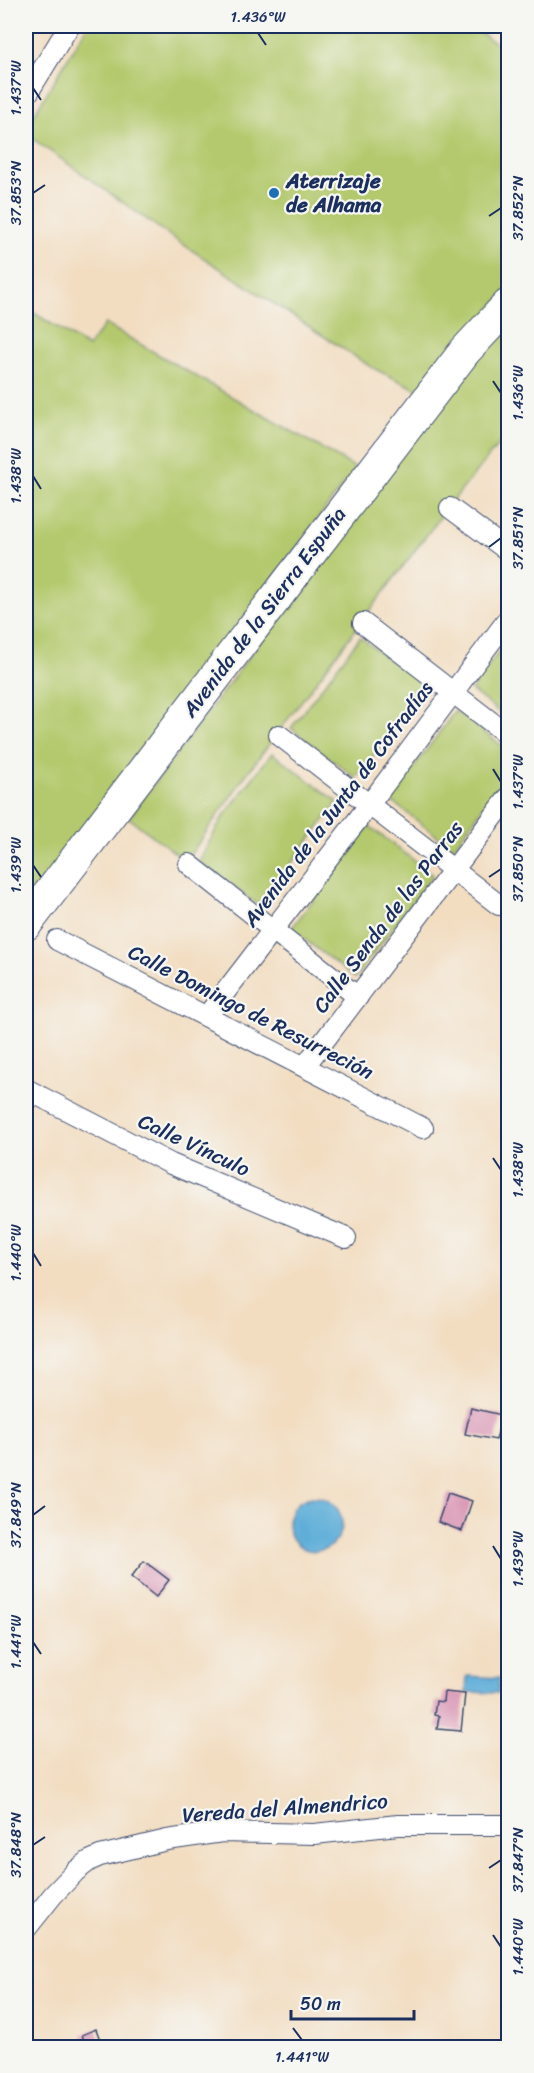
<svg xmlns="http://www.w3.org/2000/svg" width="534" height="2073" font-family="Sriracha,sans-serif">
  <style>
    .green { fill: #b4c96d; stroke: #687c66; stroke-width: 1.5 }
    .water { fill: #5dadd8; stroke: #3c6e9b; stroke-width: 1.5 }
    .building { fill: #d68aad }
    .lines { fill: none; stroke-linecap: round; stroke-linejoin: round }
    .street-casing { stroke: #3b496d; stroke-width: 22 }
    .primary-casing { stroke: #3b496d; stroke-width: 34 }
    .street { stroke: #fff; stroke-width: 20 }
    .primary { stroke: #fff; stroke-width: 32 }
    .ticks { fill: none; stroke: #1b2f5e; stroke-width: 2 }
    .poi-dot { fill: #1f6fb2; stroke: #f6f6f2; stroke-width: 2 }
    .labels { text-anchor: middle; stroke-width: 4.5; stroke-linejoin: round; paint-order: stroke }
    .poi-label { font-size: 21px; font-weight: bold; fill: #1b2f5e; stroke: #f6f6f2; text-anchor: start }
    .street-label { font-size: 21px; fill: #1b2f5e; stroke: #f6f6f2 }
    .neatline { fill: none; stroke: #1b2f5e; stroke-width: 2 }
    .ticks-label { font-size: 15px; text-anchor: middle; fill: #1b2f5e }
  </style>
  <rect width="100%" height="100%" fill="#f6f6f2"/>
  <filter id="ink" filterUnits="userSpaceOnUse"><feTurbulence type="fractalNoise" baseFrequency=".0167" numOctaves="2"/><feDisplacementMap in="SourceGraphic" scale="12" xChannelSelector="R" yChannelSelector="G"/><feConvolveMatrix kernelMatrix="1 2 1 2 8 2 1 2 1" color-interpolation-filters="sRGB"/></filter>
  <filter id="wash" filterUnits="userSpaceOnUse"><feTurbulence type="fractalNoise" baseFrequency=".008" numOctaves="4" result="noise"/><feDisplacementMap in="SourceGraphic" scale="24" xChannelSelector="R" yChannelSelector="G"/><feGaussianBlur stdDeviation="1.35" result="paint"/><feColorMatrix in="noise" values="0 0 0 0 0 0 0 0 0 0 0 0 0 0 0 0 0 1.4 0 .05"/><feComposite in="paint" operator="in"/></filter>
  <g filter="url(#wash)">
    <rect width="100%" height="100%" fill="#f2ddc1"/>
    <g class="green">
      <polygon points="87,26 470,26 508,51 508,289 420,391 371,367 173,238 26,134 26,128"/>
      <polygon points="26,308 88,347 105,324 356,468 26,909"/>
      <polygon points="508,323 508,433 447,508 245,776 186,861 129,818 424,421"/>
      <polygon points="360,637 426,687 356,778 291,728"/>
      <polygon points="508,639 508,719 471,690"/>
      <polygon points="455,711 508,750 508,774 453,848 390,800"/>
      <polygon points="272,753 338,802 259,906 199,861 223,817"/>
      <polygon points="369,826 433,875 355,978 291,929"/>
    </g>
    <g class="water">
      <circle cx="315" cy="1524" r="27"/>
      <polygon points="467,1676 499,1678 498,1693 466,1692"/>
    </g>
    <g id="blocks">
      <g class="building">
        <polygon points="471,1408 502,1415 496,1440 465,1434"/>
        <polygon points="448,1493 472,1501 462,1531 438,1522"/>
        <polygon points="144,1561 169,1580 156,1597 131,1577"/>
        <polygon points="444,1692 465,1694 461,1731 437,1729 439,1716 434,1715 436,1701 443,1702"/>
        <polygon points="96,2029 103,2048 87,2048 82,2035"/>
      </g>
    </g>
  </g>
  <g filter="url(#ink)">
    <use href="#blocks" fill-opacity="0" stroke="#3b496d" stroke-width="1.5"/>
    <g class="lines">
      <defs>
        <g id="street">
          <polyline points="26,96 69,26"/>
          <polyline points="450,508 508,551"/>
          <polyline points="363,623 508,735"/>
          <polyline points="279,735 499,905"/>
          <polyline points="189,864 358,997"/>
          <polyline points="57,940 423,1128"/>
          <polyline points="206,1017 369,805 508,619"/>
          <polyline points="305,1066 508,798"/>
          <polyline points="26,1089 171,1164 346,1238"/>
          <polyline points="26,1929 53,1895 76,1871 89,1861 100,1856 167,1840 222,1832 314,1834 398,1825 508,1825"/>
        </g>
        <polyline id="primary" points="26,924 465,351 508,305"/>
      </defs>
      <use href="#street" class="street-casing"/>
      <use href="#primary" class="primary-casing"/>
      <use href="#street" class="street"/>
      <use href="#primary" class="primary"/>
    </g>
  </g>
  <path class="ticks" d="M258,33L266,45M33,88L41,100M33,193L45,185M489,216L501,208M493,381L501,393M33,476L41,489M489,547L501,538M493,769L501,782M33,865L41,877M489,877L501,869M493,1158L501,1170M33,1253L41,1266M33,1515L45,1506M493,1546L501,1559M33,1642L41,1654M33,1845L45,1837M489,1868L501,1860M493,1935L501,1947M293,2028L302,2040"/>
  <circle class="poi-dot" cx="274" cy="193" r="6"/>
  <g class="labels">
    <g class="poi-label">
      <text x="286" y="188">Aterrizaje<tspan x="286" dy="24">de Alhama</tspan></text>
    </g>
    <g class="street-label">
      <text transform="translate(264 612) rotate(-53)" y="7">Avenida de la Sierra Espuña</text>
      <text transform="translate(338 804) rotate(-53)" y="7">Avenida de la Junta de Cofradías</text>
      <text transform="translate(388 917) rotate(-53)" y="7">Calle Senda de las Parras</text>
      <text transform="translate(251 1012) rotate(27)" y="7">Calle Domingo de Resurreción</text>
      <text transform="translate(194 1145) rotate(25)" y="7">Calle Vínculo</text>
      <text transform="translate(285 1808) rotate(-4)" y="7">Vereda del Almendrico</text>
    </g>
  </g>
  <rect width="534" height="2073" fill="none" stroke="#f6f6f2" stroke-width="66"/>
  <path d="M291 2010v9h123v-9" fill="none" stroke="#1b2f5e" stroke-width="3"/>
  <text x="300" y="2010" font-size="18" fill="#1b2f5e" stroke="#f6f6f2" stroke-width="4.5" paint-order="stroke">50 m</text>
  <rect x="33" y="33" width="468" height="2007" class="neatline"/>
  <g class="ticks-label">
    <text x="258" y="22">1.436°W</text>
    <text transform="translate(16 88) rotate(-90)" y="5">1.437°W</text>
    <text transform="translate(16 193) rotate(-90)" y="5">37.853°N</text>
    <text transform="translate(518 208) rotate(-90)" y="5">37.852°N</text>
    <text transform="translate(518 393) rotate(-90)" y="5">1.436°W</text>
    <text transform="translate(16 476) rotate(-90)" y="5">1.438°W</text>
    <text transform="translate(518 538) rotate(-90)" y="5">37.851°N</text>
    <text transform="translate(518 782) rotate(-90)" y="5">1.437°W</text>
    <text transform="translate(16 865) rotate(-90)" y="5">1.439°W</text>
    <text transform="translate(518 869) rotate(-90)" y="5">37.850°N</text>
    <text transform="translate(518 1170) rotate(-90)" y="5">1.438°W</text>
    <text transform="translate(16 1253) rotate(-90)" y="5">1.440°W</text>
    <text transform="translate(16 1515) rotate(-90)" y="5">37.849°N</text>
    <text transform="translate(518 1559) rotate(-90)" y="5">1.439°W</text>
    <text transform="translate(16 1642) rotate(-90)" y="5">1.441°W</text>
    <text transform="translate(16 1845) rotate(-90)" y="5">37.848°N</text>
    <text transform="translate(518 1860) rotate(-90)" y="5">37.847°N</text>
    <text transform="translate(518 1947) rotate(-90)" y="5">1.440°W</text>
    <text x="302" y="2062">1.441°W</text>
  </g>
</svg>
